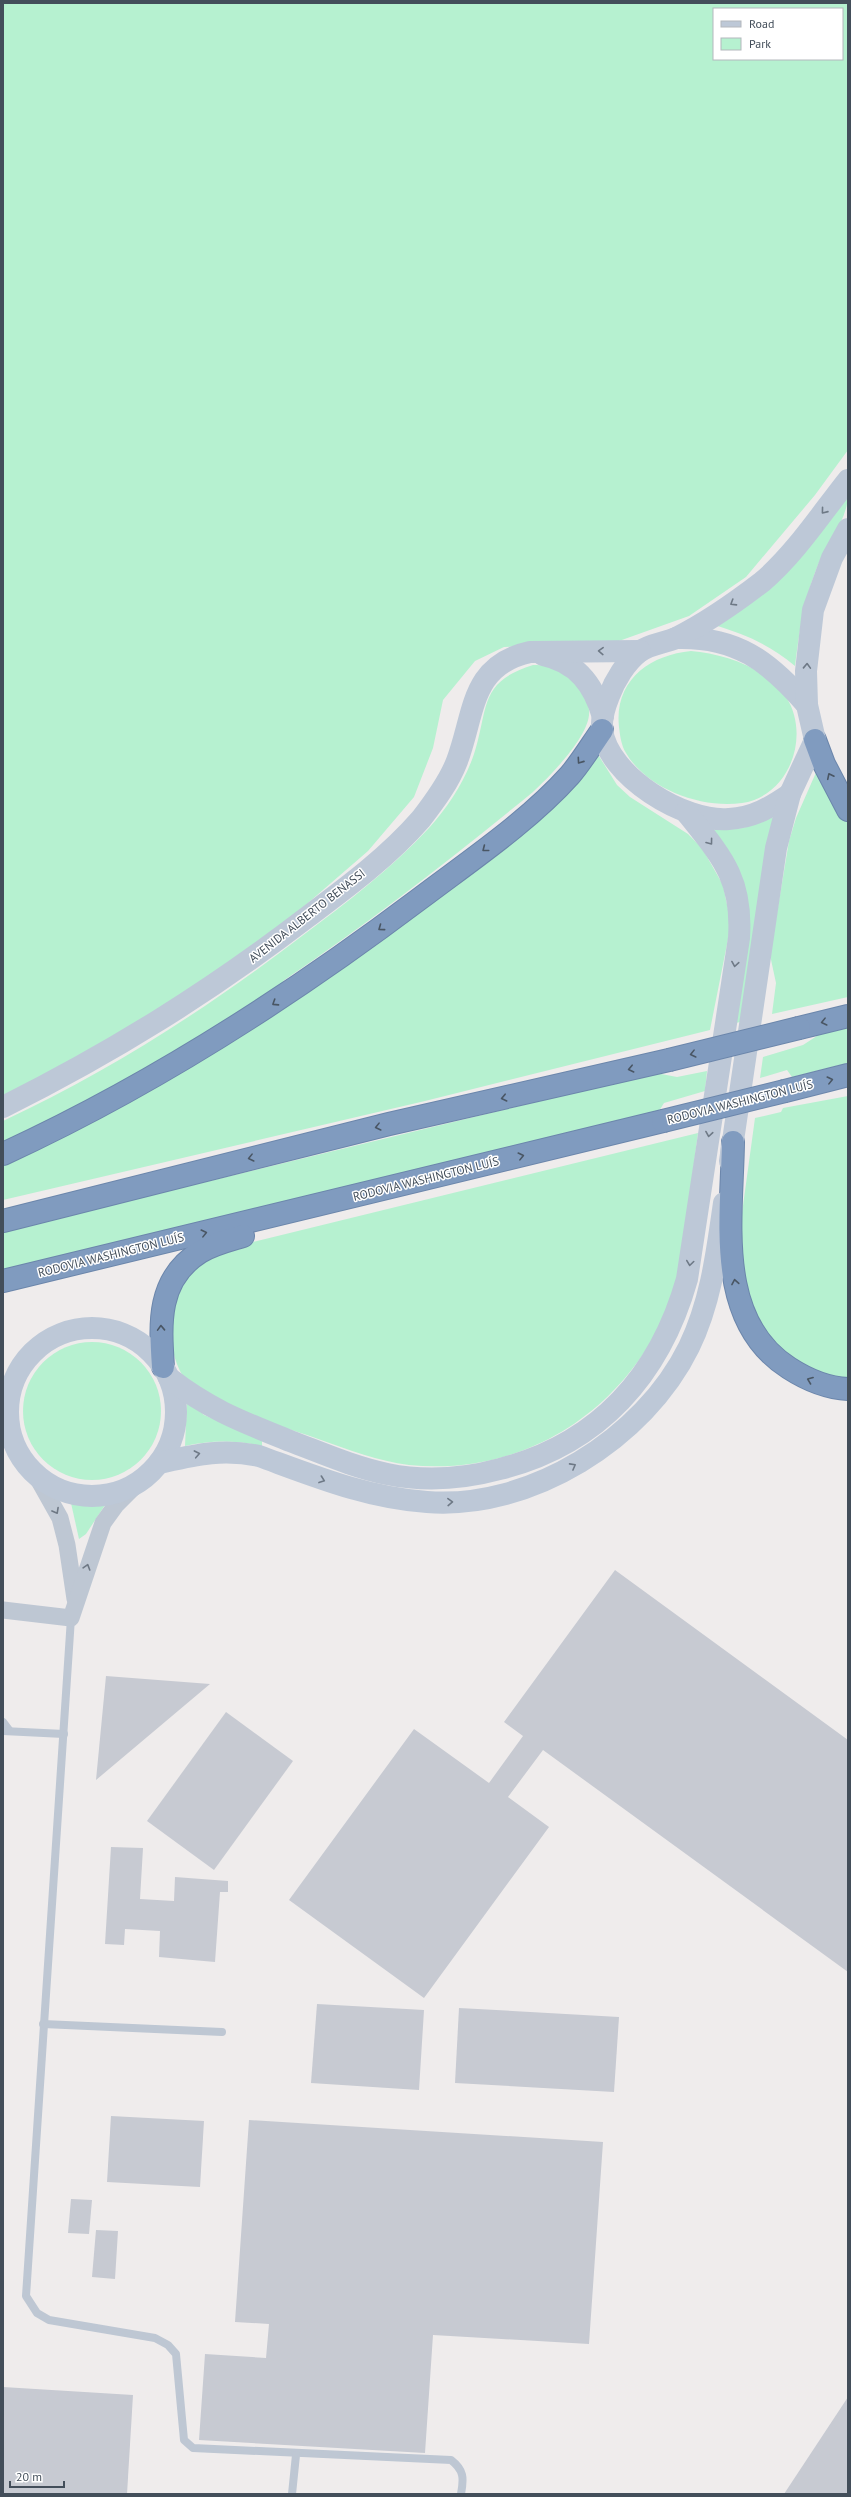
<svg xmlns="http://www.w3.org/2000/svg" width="851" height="2497" font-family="'PT Sans',sans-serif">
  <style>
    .green { fill: #b6f1d0; fill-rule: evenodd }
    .building { fill: #c7cad2 }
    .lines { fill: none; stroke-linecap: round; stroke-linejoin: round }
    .highway-casing { stroke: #6b86ab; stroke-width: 24 }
    .lane { stroke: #bec7d3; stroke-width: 8 }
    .street { stroke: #bec7d3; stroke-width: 17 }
    .secondary { stroke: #bdc8d7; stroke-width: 22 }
    .highway { stroke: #809bbf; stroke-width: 22 }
    .highway-bridge-casing { stroke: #6b86ab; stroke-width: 24; stroke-linecap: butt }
    .highway-bridge { stroke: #809bbf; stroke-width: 22 }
    .oneway { stroke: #6e7986 }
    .oneway2 { stroke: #495664 }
    .oneway3 { stroke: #6e7884 }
    .labels { text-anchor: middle; stroke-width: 3; stroke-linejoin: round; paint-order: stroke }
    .street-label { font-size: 12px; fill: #434e5a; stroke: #fff }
  </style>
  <rect width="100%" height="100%" fill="#efecec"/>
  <g class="green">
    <path d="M3,3H848V450L815,495L746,577L689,616L619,641L504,647L475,661L443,700L433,748L414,797L368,851L264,941L99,1054L3,1103ZM714,9H842V59H714Z"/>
    <path d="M848,494C848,521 825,545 816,570C804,600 799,633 795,666C770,645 745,634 714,625Z"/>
    <path d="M691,651C724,654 766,667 786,697C811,735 790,796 742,803C702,809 647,789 626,753C621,745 620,735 619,727C614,681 649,655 691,651Z"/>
    <path d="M533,665C553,665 563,668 576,683C583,691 588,698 589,710C592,734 550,776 533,792C452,858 370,922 283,981V987L173,1055L3,1146V1121C110,1071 208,1008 302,936C346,903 391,869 429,828C448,807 465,781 474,754C489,708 478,682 533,665Z"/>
    <polygon points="597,753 617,785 630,797 688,834 702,848 723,885 731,924 710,1030 425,1101 3,1200 3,1164 198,1061"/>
    <polygon points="818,768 848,824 848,997 772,1014 776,983 770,955 789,841 796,818"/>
    <polygon points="777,816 740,1022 732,1024 748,933 714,830 743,828"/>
    <polygon points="848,1026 848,1063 792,1077 787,1070 760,1078 763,1057 803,1045 820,1034"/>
    <polygon points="707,1071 705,1091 664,1103 659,1111 3,1270 3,1231 656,1073 677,1077"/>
    <polygon points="848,1096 848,1382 831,1379 776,1349 753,1317 738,1242 755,1118 781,1112 783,1108"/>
    <path d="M698,1133C694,1163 690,1194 686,1224C684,1246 682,1270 675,1291C634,1405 530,1477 409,1465C378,1461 349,1450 321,1440C289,1428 206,1406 187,1382C164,1352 166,1300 189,1270C195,1262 223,1252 233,1247Z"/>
    <circle cx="92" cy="1411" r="69"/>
    <path d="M187,1401L204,1415L262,1439V1446C235,1440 211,1440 185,1446Z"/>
    <polygon points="71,1503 105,1505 86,1534 79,1539"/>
  </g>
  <g class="building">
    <polygon points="615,1570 848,1740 848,1972 543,1750 508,1797 549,1827 424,1998 289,1900 414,1729 489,1783 523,1736 504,1722"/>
    <polygon points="106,1676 210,1684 96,1780"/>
    <polygon points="226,1712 293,1761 214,1870 147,1821"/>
    <polygon points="111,1847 143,1848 140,1899 174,1901 175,1877 228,1881 228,1892 220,1892 215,1962 159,1957 160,1931 125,1929 124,1945 105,1944"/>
    <polygon points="317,2004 424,2010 419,2090 311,2083"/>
    <polygon points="459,2008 619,2017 614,2092 455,2083"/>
    <polygon points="111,2116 204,2121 200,2187 107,2182"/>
    <polygon points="249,2120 603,2142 589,2344 433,2335 425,2453 199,2440 205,2354 266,2358 269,2324 235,2322"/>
    <polygon points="71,2199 92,2200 89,2234 68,2233"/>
    <polygon points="96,2230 118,2231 115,2279 92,2277"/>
    <polygon points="3,2387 133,2395 127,2494 3,2494"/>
    <polygon points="848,2397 848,2494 784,2494"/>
  </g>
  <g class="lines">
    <defs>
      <g id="highway">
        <polyline points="815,740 824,764 848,810"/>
        <polyline points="799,1028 848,1016"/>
        <polyline points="785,1091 848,1075"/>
        <path d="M733,1142C732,1218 714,1320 789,1368C806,1379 827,1388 848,1389"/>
        <path d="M3,1154C151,1086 288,998 418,900C468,862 528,822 570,775C582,761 592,744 602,730"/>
        <polyline points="3,1221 389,1124 669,1060"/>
        <polyline points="3,1281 663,1121"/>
        <path d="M163,1367C160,1323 157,1279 200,1252C213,1244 230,1240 243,1236"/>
      </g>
    </defs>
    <use href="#highway" class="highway-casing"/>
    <g class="lane">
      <path d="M71,1618L26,2296L37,2313L49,2320L155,2338L168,2345L176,2354L184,2440L193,2448L451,2460C464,2470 464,2478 461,2494"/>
      <polyline points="3,1722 9,1730"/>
      <polyline points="3,1731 64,1734"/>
      <polyline points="43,2024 222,2032"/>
      <polyline points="292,2494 296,2455"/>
    </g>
    <g class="street">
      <polyline points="3,1425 7,1414"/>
      <polyline points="37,1477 60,1518 67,1545 75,1599"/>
      <polyline points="3,1610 71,1618 103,1523 116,1505 139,1482"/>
    </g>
    <g class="secondary">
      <path d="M676,638C736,636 769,661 807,705"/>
      <path d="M543,655C577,662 594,685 603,717"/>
      <path d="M790,794C771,807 753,818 729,819C685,823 607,776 602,729C601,718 605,706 609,696C615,680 626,662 639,652C649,644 665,643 676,638C706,623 736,602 762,582C795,554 821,514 848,480"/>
      <path d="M3,1107C113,1052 208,993 306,918C346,888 388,857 421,819C435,801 449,782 457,761C475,713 470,665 530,652L640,651"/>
      <polyline points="730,1161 776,848 790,794 815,740 807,705 806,671 813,610 832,558 848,529"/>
      <circle cx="92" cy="1412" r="84"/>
      <path d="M169,1378C210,1410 243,1422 290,1441C322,1453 353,1467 387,1474C425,1482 463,1479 500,1469C599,1444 660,1375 687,1279L739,938C743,878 721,856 686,812"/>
      <path d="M159,1463C195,1455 222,1448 259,1456C314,1476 367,1498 427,1502C530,1510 644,1439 689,1347C711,1302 717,1252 724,1203"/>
    </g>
    <use href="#highway" class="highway"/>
    <defs>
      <g id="highway-bridge">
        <polyline points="669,1060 799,1028"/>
        <polyline points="663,1121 785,1091"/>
      </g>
    </defs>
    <use href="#highway-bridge" class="highway-bridge-casing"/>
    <use href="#highway-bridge" class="highway-bridge"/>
  </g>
  <defs><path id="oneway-chevron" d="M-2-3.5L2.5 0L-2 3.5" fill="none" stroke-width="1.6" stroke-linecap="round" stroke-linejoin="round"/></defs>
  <g class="oneway">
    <use href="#oneway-chevron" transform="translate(824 511) rotate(129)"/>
    <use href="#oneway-chevron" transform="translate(733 603) rotate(148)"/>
    <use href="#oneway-chevron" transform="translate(601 651) rotate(-178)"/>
    <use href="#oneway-chevron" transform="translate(807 666) rotate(-88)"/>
    <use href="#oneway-chevron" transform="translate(710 842) rotate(53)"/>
    <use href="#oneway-chevron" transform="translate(735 964) rotate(99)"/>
    <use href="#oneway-chevron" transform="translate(709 1134) rotate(99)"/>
    <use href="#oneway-chevron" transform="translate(690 1263) rotate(98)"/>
    <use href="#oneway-chevron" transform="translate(197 1454) rotate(-11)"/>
    <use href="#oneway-chevron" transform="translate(573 1466) rotate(-29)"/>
    <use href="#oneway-chevron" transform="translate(322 1480) rotate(20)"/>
    <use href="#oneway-chevron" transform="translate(450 1502) rotate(-2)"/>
  </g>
  <g class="oneway2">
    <use href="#oneway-chevron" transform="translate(580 761) rotate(125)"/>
    <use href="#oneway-chevron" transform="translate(830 776) rotate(-116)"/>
    <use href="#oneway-chevron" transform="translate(485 849) rotate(142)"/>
    <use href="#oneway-chevron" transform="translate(381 928) rotate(144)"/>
    <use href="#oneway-chevron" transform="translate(275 1003) rotate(147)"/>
    <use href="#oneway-chevron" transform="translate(824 1022) rotate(166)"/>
    <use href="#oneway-chevron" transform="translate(693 1054) rotate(166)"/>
    <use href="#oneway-chevron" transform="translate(631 1069) rotate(167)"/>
    <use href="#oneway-chevron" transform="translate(830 1080) rotate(-14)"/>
    <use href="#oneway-chevron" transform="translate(504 1098) rotate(167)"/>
    <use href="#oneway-chevron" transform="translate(378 1127) rotate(166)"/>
    <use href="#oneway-chevron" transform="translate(521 1156) rotate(-14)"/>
    <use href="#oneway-chevron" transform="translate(251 1158) rotate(166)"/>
    <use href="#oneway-chevron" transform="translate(204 1233) rotate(-14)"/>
    <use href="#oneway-chevron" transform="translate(735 1282) rotate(-100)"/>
    <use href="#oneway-chevron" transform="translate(161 1328) rotate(-92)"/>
    <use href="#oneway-chevron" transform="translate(810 1380) rotate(-159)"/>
  </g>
  <g class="oneway3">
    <use href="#oneway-chevron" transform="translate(56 1511) rotate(61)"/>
    <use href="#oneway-chevron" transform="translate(87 1567) rotate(-73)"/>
  </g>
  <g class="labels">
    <g class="street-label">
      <text transform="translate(307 916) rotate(-38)" y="4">AVENIDA ALBERTO BENASSI</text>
      <text transform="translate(740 1102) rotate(-14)" y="4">RODOVIA WASHINGTON LUÍS</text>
      <text transform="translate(426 1179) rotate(-14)" y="4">RODOVIA WASHINGTON LUÍS</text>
      <text transform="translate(111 1255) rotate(-14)" y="4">RODOVIA WASHINGTON LUÍS</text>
    </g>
  </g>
  <rect width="851" height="2497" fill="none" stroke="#434e5a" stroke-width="8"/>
  <rect x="713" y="8" width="130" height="52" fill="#ffffff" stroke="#b4b8bd"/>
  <rect x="721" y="21" width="20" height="6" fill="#bdc8d7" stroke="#b4b8bd"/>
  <text x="749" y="28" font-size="12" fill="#434e5a">Road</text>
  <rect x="721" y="38" width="20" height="12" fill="#b6f1d0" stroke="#b4b8bd"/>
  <text x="749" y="48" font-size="12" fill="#434e5a">Park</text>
  <path d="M10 2481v6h54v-6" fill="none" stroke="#434e5a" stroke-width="2"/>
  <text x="16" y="2481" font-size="12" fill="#434e5a" stroke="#ffffff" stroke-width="3" paint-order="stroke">20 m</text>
</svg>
